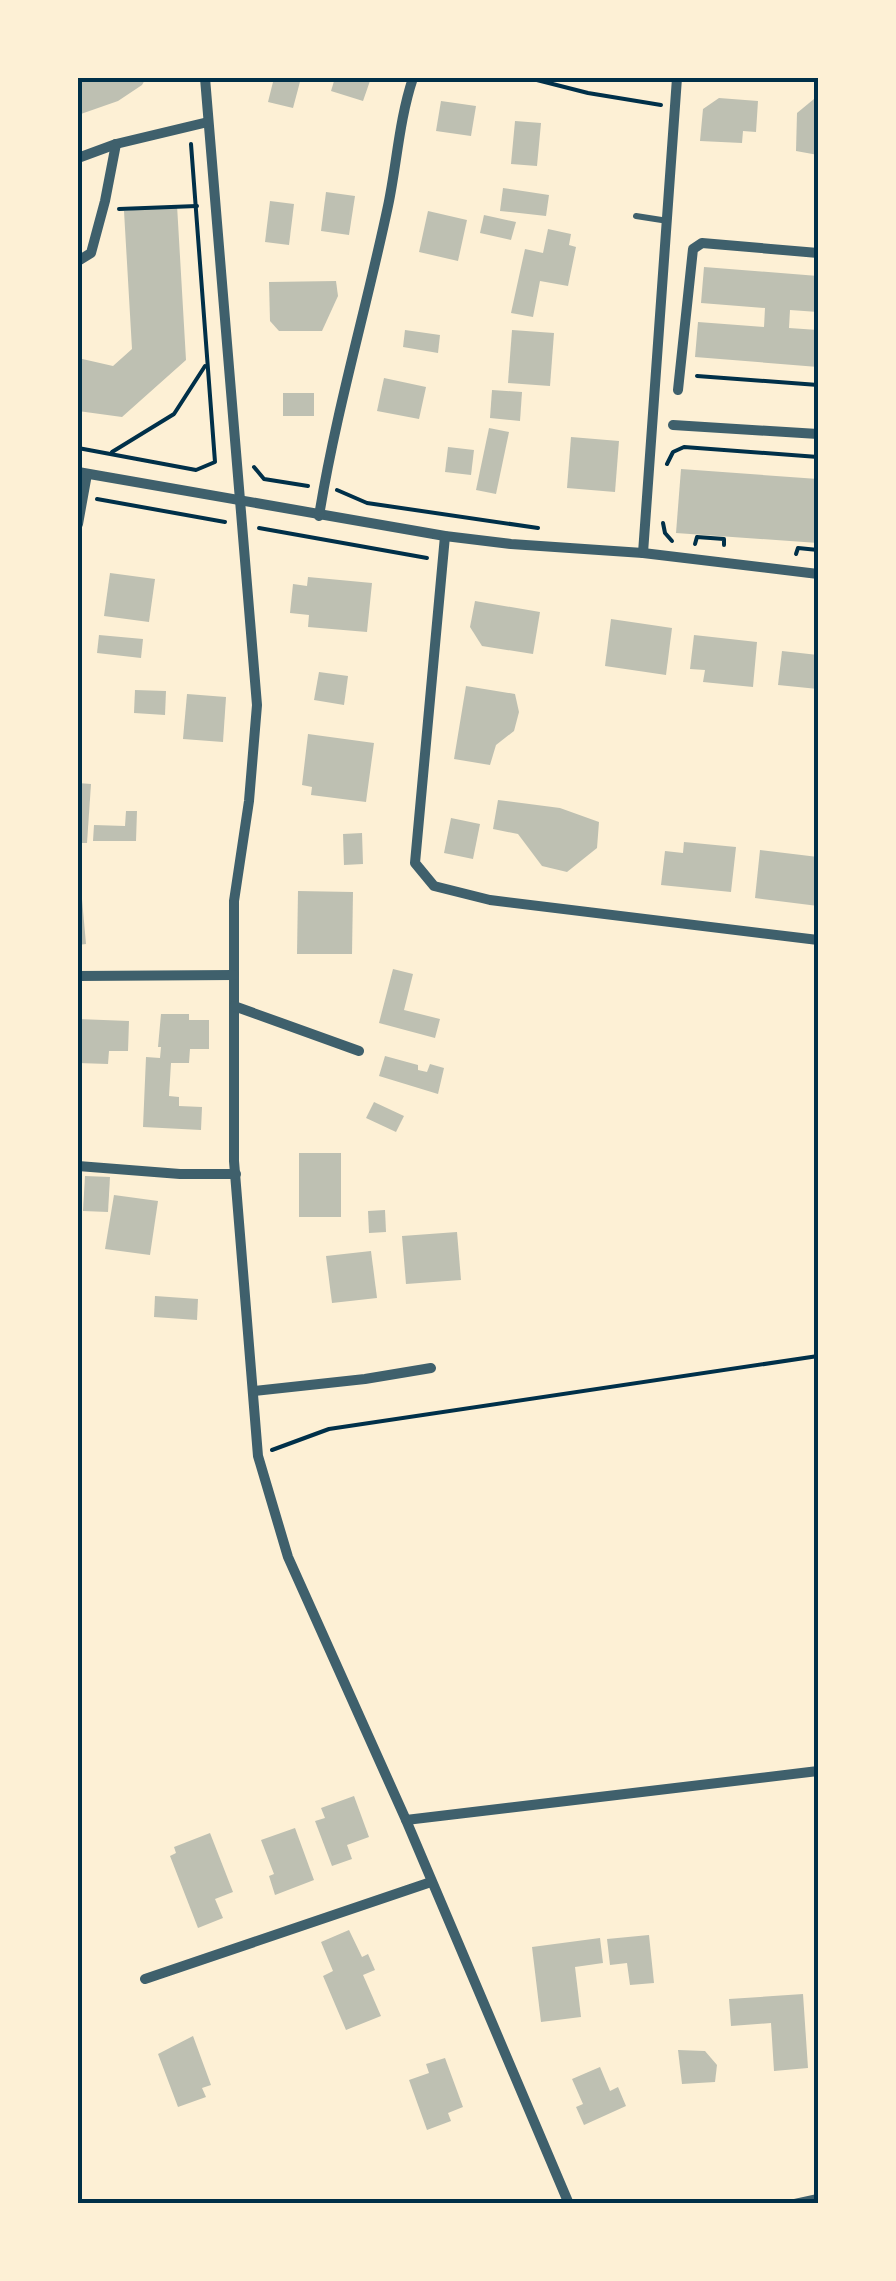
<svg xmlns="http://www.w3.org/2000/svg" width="896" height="2281" font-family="Bitter,serif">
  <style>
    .building { fill: #bec0b2 }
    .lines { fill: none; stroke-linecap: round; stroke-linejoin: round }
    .path { stroke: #003049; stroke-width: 4 }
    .service { stroke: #3f606c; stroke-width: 6 }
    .minor { stroke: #3f606c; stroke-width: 10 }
    .neatline { fill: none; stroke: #003049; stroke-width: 4 }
  </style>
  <rect width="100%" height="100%" fill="#fdf0d5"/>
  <g class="building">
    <polygon points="78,78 146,78 142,85 118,101 78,115"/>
    <polygon points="274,78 301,78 293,108 268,102"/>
    <polygon points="335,78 371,78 363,101 331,91"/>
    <polygon points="719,98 758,101 756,132 743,131 742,143 700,141 703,109"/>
    <polygon points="814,99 818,99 818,155 796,151 797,113"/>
    <polygon points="441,101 476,106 471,136 436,131"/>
    <polygon points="515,121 541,123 537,166 511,164"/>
    <polygon points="503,188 549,195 546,216 500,211"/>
    <polygon points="326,192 355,196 349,235 321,231"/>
    <polygon points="270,201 294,204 289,245 265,242"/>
    <polygon points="177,205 186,360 122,417 78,411 78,358 113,366 132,349 124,211"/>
    <polygon points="428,211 467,220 458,261 419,252"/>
    <polygon points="484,215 516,222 511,240 480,233"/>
    <polygon points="548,229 571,234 569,245 576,247 568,286 540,281 533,317 511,313 525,249 543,253"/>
    <polygon points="704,267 818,276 818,312 790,310 789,328 818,330 818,367 695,357 698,322 764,327 765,308 701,303"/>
    <polygon points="336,281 338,296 322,331 279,331 270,321 269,282"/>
    <polygon points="405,330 440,335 438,353 403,347"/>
    <polygon points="512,330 554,333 550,386 508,383"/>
    <polygon points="384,378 426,387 419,419 377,411"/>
    <polygon points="492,390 522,392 520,421 490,418"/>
    <rect x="283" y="393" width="31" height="23"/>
    <polygon points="489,428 509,432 496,494 476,490"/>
    <polygon points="571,437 619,441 615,492 567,488"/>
    <polygon points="448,447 474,450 471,475 445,472"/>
    <polygon points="681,469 818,479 818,543 676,533"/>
    <polygon points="110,573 155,579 149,622 104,616"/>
    <polygon points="308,577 372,583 367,632 308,627 309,615 290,613 293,584 307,586"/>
    <polygon points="475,601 540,612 533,654 482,646 470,627"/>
    <polygon points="611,619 672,628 666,675 605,666"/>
    <polygon points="99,635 143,639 141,658 97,653"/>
    <polygon points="694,635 757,642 753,687 703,682 705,670 690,669"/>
    <polygon points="782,651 818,655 818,689 778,685"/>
    <polygon points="319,672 348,676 344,705 314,700"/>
    <polygon points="466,686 515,694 519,712 514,731 496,745 490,765 454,759"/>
    <polygon points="135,690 166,691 165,715 134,713"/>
    <polygon points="187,694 226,697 223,742 183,739"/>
    <polygon points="308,734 374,743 366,802 311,795 312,787 302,785"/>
    <polygon points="78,783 91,784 87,843 78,843"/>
    <polygon points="498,800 560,808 599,822 597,848 567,872 542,866 518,834 493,829"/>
    <polygon points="126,811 137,811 136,841 93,841 94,825 125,826"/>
    <polygon points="451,818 480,824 473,859 444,853"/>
    <polygon points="362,833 363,864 344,865 343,834"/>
    <polygon points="684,842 736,847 731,892 661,885 665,851 683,853"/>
    <polygon points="760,850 818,857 818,906 755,898"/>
    <polygon points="298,891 353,892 352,954 297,954"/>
    <polygon points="82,899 86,944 78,945 78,900"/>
    <polygon points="393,969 413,974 404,1010 440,1019 435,1038 379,1023"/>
    <polygon points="161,1014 189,1014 189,1020 209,1020 209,1049 190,1049 189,1063 171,1063 169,1096 179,1097 179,1106 202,1107 201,1130 143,1127 146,1057 160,1058 161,1047 158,1047"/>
    <polygon points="78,1019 129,1021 128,1051 109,1051 108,1064 78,1063"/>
    <polygon points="385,1056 418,1065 418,1070 427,1072 430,1064 444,1068 438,1094 379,1076"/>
    <polygon points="374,1102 404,1116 396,1132 366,1118"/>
    <rect x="299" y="1153" width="42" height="64"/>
    <polygon points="85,1176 110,1177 108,1212 83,1211"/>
    <polygon points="114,1195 158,1201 150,1255 105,1249"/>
    <polygon points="385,1210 386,1232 369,1233 368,1211"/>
    <polygon points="457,1232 461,1280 406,1284 402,1236"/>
    <polygon points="371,1251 377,1298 332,1303 326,1256"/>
    <polygon points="155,1296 198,1299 197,1320 154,1317"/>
    <polygon points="354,1796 369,1837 347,1845 352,1859 332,1866 315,1821 325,1818 321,1808"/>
    <polygon points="295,1828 314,1880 275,1895 269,1876 274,1874 261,1840"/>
    <polygon points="210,1833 233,1892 215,1899 223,1918 198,1928 170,1856 176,1853 174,1847"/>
    <polygon points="349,1930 362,1957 368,1954 375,1970 363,1975 381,2016 346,2030 323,1976 333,1971 321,1942"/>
    <polygon points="649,1935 654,1983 630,1985 627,1963 610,1965 607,1939"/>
    <polygon points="600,1938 603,1963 575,1967 581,2017 541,2022 532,1947"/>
    <polygon points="803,1994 808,2068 774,2071 771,2023 731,2026 729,1999"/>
    <polygon points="193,2036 211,2085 202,2088 206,2097 178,2107 158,2054"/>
    <polygon points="678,2050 705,2051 717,2065 715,2082 682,2084"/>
    <polygon points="445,2058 463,2107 448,2113 451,2121 427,2130 409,2080 429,2073 426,2064"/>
    <polygon points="600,2067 610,2091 618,2087 626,2106 584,2125 576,2107 583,2104 572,2079"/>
  </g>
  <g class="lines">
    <g class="path">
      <polyline points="529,78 588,93 661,105"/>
      <polyline points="119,209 197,206"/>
      <polyline points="697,376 818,385"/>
      <polyline points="78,448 196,470 215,462 191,144"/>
      <polyline points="112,452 174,414 205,366"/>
      <polyline points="667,464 673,452 684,447 818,457"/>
      <polyline points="254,467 264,479 308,486"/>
      <polyline points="337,490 367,503 538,528"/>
      <polyline points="97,499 225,522"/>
      <polyline points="663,523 665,533 672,541"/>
      <polyline points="259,528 427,558"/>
      <polyline points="695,544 697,537 724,539 724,545"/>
      <polyline points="796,554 798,548 818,550"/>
      <polyline points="272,1450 329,1429 818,1356"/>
    </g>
    <polyline class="service" points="636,216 668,221"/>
    <g class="minor">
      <polyline points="205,78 257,705 249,801 234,901 234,1161 258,1456 288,1557 406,1820 569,2204"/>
      <polyline points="78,158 116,144 208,122"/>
      <polyline points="78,261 91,253 105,201 116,144"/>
      <polyline points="678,390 693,249 702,243 818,253"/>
      <polyline points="673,425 818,434"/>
      <polyline points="78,472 445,536 511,544 643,553 818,574"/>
      <path d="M319,516C336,411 366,310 388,206C397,163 399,120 413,78"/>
      <polyline points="78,524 87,474"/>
      <polyline points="445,536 415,863 434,886 490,900 818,940"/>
      <polyline points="643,553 677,78"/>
      <polyline points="78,976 234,975"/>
      <polyline points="234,1006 359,1051"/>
      <polyline points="78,1166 180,1174 236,1174"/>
      <polyline points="254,1391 365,1379 431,1368"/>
      <polyline points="406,1820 818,1771"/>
      <polyline points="145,1979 431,1882"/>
      <polyline points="795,2204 818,2199"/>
    </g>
  </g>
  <rect width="896" height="2281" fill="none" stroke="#fdf0d5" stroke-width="160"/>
  <rect x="80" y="80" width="736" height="2121" class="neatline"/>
</svg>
